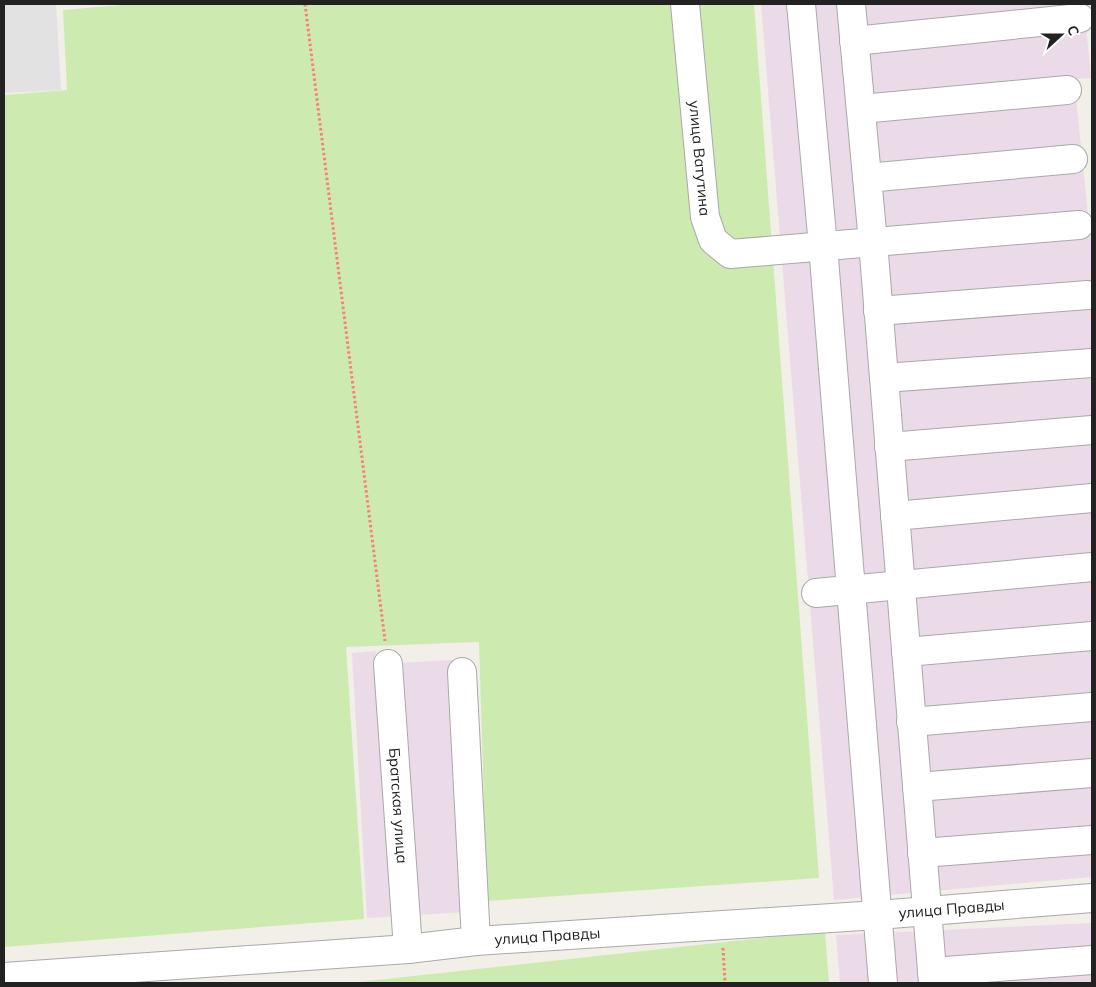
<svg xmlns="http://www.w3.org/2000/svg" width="1096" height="987" font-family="Mulish,sans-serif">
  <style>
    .industrial { fill: #ebdbe8 }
    .grass { fill: #cdebb0 }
    .parking { fill: #e2e2e2 }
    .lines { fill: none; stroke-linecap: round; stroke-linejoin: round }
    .minor-casing { stroke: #a9a9a9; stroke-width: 30 }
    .path { stroke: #fa8072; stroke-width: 3; stroke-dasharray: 2.5 2.5; stroke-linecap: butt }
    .minor { stroke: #fff; stroke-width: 28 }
    .labels { text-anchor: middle; stroke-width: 4; stroke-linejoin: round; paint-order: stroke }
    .street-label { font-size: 15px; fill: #222; stroke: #fff }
  </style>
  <rect width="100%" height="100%" fill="#f2efe9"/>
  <g class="industrial">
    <polygon points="761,4 1084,4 1091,78 1074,79 1092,252 1092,877 834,900"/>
    <polygon points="376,651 377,664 454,660 467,912 367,918 352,653"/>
    <polygon points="1092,923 1092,983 840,983 836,935"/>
  </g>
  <g class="grass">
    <polygon points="133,4 754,4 819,878 487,901 479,642 346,647 364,919 4,947 4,95 67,90 63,10"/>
    <polygon points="825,931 829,983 349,983"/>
  </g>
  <polygon class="parking" points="4,4 56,4 61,90 4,93"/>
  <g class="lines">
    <defs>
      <g id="minor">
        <path id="s1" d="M685,4L705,217L713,240L730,254L1079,225"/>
        <polyline points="801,4 823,246 883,983"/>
        <polyline points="851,4 873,242 933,983"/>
        <polyline points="854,41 1080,18"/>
        <polyline points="861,109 1067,90"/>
        <polyline points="867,178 1073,159"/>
        <polyline points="878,311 1088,295"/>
        <polyline points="884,378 1092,363"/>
        <polyline points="889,447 1092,430"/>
        <polyline points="895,516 1092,498"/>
        <polyline points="816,593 1092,567"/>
        <polyline points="906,652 1092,636"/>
        <path id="s2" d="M388,664L408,949"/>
        <polyline points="462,672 476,941"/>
        <polyline points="911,722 1092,707"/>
        <polyline points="917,787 1092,773"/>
        <polyline points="922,853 1092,840"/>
        <polyline points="932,972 1092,960"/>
        <path id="s3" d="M4,977L408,949L476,941L878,915L1092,898"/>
      </g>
    </defs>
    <use href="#minor" class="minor-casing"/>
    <g class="path">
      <polyline points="305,4 385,641"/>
      <polyline points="723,948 725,983"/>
    </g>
    <use href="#minor" class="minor"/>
  </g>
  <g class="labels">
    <g class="street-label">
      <text dy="5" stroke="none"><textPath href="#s1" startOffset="155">улица Ватутина</textPath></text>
      <text dy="5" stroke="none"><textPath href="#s2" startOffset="142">Братская улица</textPath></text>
      <text dy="5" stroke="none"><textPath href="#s3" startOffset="950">улица Правды</textPath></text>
      <text dy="5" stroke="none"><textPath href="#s3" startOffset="545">улица Правды</textPath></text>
    </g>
  </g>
  <rect width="1096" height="987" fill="none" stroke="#222222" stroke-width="10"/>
  <g transform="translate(1061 35) rotate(69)" stroke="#ffffff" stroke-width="4" paint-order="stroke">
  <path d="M0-4L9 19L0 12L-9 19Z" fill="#222222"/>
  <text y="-8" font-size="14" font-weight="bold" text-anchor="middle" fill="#222222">С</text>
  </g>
</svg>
